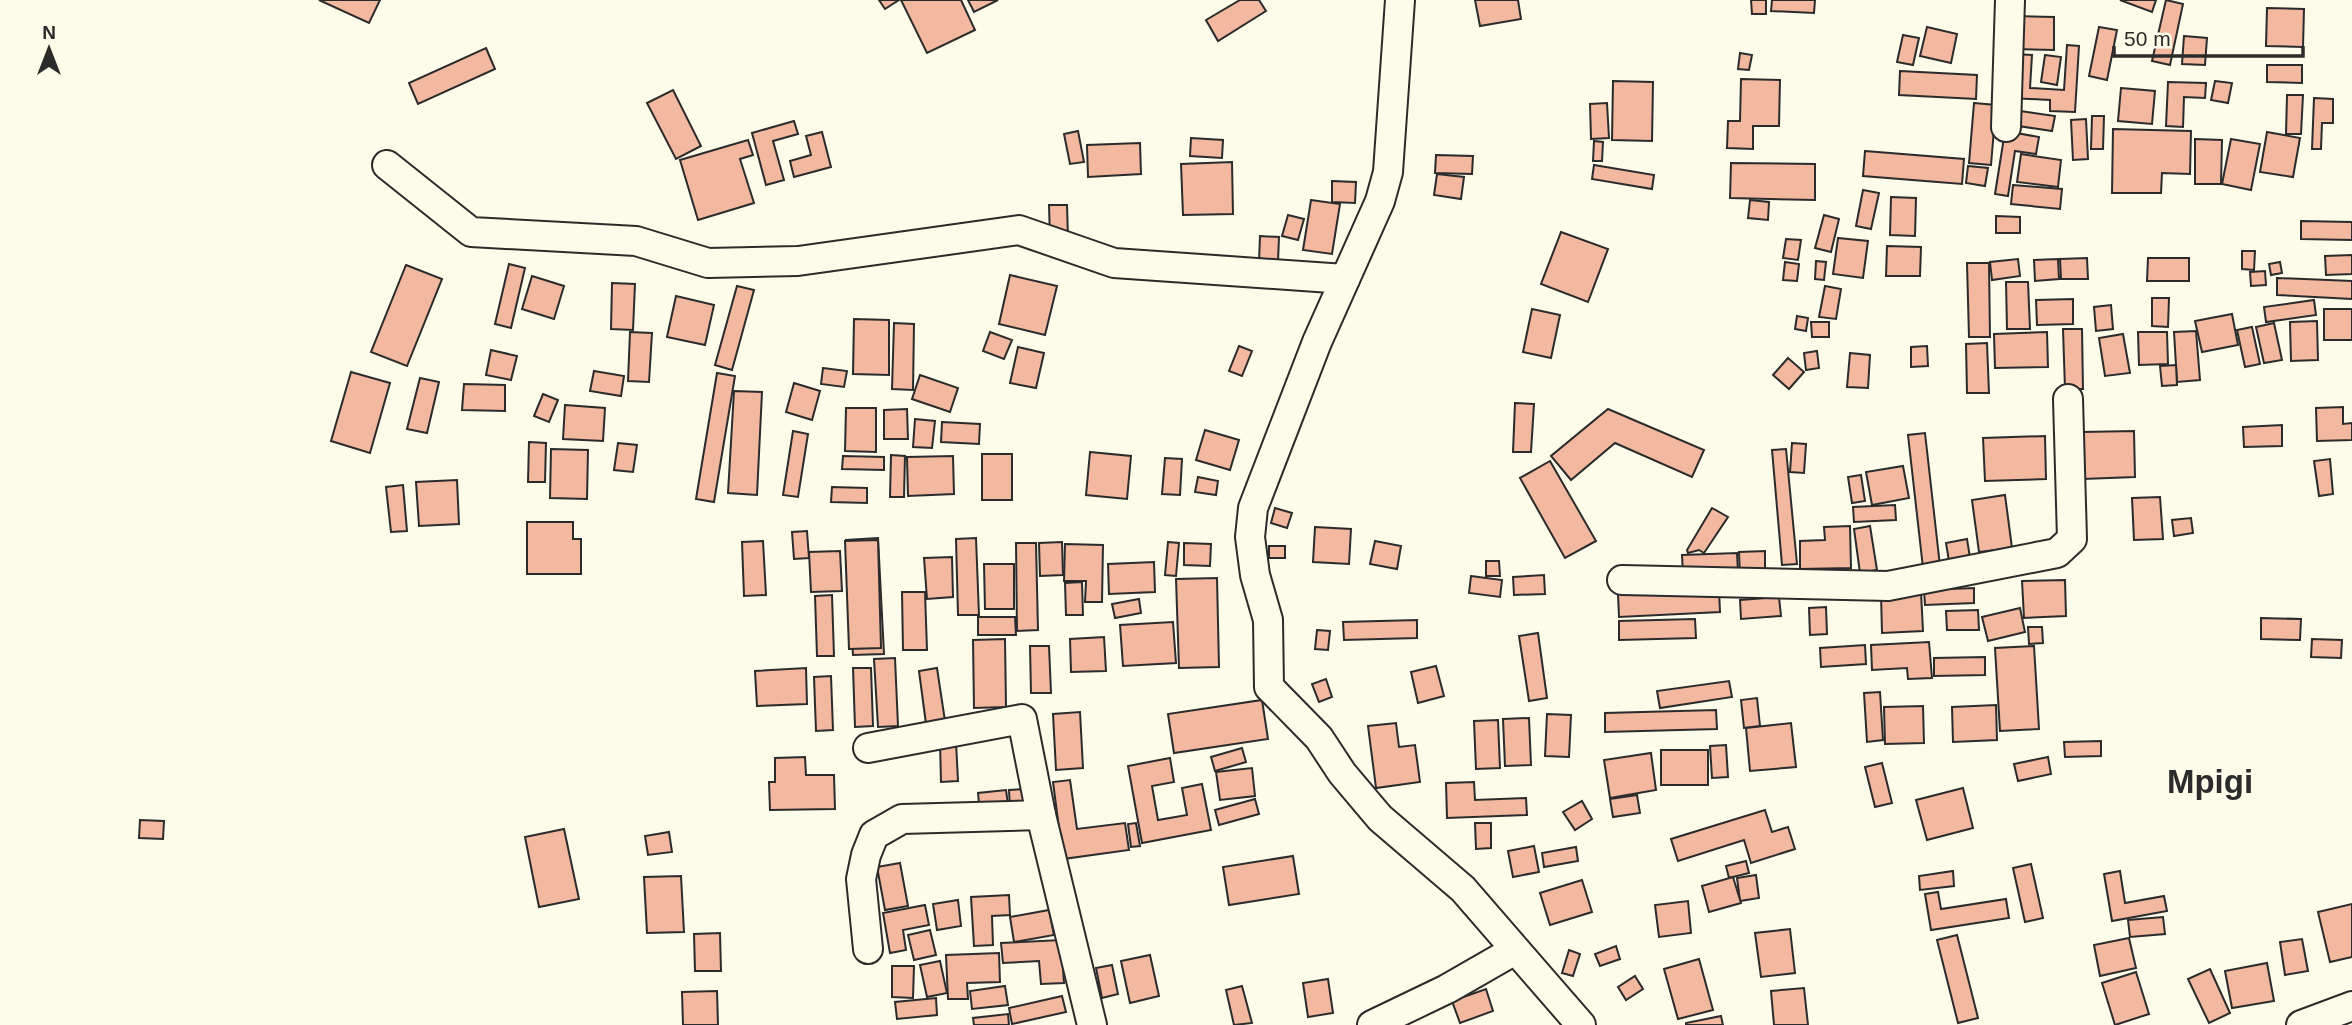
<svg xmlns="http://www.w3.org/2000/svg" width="2352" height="1025" font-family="Arial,sans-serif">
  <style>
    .building { fill: #f2b8a0; stroke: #2b2b2b; stroke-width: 2 }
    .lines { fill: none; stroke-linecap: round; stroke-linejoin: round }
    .minor-casing { stroke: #2b2b2b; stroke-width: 32 }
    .minor { stroke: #fdfbea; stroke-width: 28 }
    .labels { text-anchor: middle; stroke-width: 5; stroke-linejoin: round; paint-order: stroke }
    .town-label { font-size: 33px; font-weight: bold; fill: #2b2b2b; stroke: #fdfbea }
  </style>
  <rect width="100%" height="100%" fill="#fdfbea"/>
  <g class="building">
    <polygon points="319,0 380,0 369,23"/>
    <polygon points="879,0 899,0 885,9"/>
    <polygon points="901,0 961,0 975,30 927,53"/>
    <polygon points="968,0 998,0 974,12"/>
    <polygon points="1240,0 1259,0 1266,11 1218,41 1206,20"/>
    <polygon points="1475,0 1518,0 1521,19 1480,26"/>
    <polygon points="1751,0 1766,0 1766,14 1752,14"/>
    <polygon points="1772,0 1815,0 1814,13 1771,11"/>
    <polygon points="2120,0 2156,0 2152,12"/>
    <polygon points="2166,0 2183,4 2170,65 2152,61"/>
    <polygon points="2267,8 2304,9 2303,47 2266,46"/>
    <polygon points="2013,16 2054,17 2054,50 2013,49"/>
    <polygon points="1927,27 1957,34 1951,63 1920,56"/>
    <polygon points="2099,27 2117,30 2107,80 2089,76"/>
    <polygon points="1903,35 1919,38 1913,65 1897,62"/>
    <polygon points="2184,36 2207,38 2205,65 2182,64"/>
    <polygon points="2067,45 2079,46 2075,112 2050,111 2050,100 2011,98 2014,54 2032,55 2030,88 2064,90"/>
    <polygon points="486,48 495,69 418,104 409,83"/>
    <polygon points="1740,53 1752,55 1749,70 1738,69"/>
    <polygon points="2045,55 2061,57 2057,85 2041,82"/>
    <polygon points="2267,65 2302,65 2302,83 2267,82"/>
    <polygon points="1900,71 1977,75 1976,99 1899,95"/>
    <polygon points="1741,79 1780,80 1779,126 1753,126 1753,149 1727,148 1728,121 1740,121"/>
    <polygon points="1613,81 1653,82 1652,141 1612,140"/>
    <polygon points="2215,81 2232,83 2228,103 2211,100"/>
    <polygon points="2168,82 2206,83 2205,98 2184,97 2183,127 2166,126"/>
    <polygon points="2121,88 2155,91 2152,124 2118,121"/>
    <polygon points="673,90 701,146 676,159 647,103"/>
    <polygon points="2287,95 2303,95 2301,134 2286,134"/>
    <polygon points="2314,98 2333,99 2333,123 2322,123 2321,149 2312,149"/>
    <polygon points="1607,103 1609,138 1591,139 1590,104"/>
    <polygon points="1974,103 1996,105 1991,165 1969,163"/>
    <polygon points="2013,110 2055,116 2052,131 2011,125"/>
    <polygon points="2092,116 2104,116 2103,149 2091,149"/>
    <polygon points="2086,119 2088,159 2073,160 2071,120"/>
    <polygon points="794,121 798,134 773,141 784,180 766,185 752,133"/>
    <polygon points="2113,129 2191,131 2190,174 2162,173 2161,193 2112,193"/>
    <polygon points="1078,131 1084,162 1070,164 1064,134"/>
    <polygon points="2005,131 2039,137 2036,154 2015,151 2008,196 1995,194"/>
    <polygon points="822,132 831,167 794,177 790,161 811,155 806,136"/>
    <polygon points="2267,132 2300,138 2293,177 2260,172"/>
    <polygon points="1191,138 1223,140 1222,158 1190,156"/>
    <polygon points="2195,139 2222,140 2221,184 2195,184"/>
    <polygon points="2231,139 2260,144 2251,190 2222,184"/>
    <polygon points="748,140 753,155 740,159 754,203 698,220 680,160"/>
    <polygon points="1594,141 1603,142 1602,161 1593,161"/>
    <polygon points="1140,143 1141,174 1088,177 1087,145"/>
    <polygon points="1865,151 1964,159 1962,184 1863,176"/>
    <polygon points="2021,154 2061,160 2058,187 2017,182"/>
    <polygon points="1436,155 1473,156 1472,174 1435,173"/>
    <polygon points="1232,162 1233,214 1183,215 1181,164"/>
    <polygon points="1731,163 1815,164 1815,200 1730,198"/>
    <polygon points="1594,165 1654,175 1652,189 1592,179"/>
    <polygon points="1968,166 1988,168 1985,186 1966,183"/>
    <polygon points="1437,174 1464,177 1461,199 1434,195"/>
    <polygon points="1332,181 1356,182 1355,203 1332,202"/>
    <polygon points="2013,185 2062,189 2060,209 2011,204"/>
    <polygon points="1863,190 1879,193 1871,229 1856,226"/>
    <polygon points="1891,197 1916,198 1915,236 1890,235"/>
    <polygon points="1311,200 1340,204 1332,254 1303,250"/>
    <polygon points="1750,200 1769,202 1768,220 1748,218"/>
    <polygon points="1049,205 1067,205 1068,238 1050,239"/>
    <polygon points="1288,215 1304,219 1298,240 1282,236"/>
    <polygon points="1824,215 1839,219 1831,252 1815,248"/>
    <polygon points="1996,216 2020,217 2020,233 1996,233"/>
    <polygon points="2301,221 2352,222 2352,240 2301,239"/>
    <polygon points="1561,232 1608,249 1588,302 1541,284"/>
    <polygon points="1260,236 1279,237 1278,262 1259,261"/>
    <polygon points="1838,238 1868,241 1863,278 1833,274"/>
    <polygon points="1786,239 1801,240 1798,260 1783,258"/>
    <polygon points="1887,246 1921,247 1920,276 1886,276"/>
    <polygon points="2242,251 2255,251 2254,270 2242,269"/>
    <polygon points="2352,255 2352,274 2326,275 2325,256"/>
    <polygon points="2087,258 2088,279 2061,279 2060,259"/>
    <polygon points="2148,258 2189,258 2189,281 2147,281"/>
    <polygon points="2018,259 2020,276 1992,280 1990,262"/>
    <polygon points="2058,259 2059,279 2035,281 2034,260"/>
    <polygon points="1816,261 1826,262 1824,280 1815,279"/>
    <polygon points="1785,262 1799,264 1797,281 1783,280"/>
    <polygon points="2280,262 2282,273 2271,275 2269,264"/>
    <polygon points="1967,263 1989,263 1990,337 1969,337"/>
    <polygon points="509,264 525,268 511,328 495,324"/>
    <polygon points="406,265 442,279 407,366 371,352"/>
    <polygon points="2265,271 2266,285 2251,286 2250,272"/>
    <polygon points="1010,275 1057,286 1045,335 999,324"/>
    <polygon points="532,276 564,286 554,319 522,309"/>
    <polygon points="2277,278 2352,281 2352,299 2277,295"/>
    <polygon points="2006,282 2028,282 2030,329 2007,329"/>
    <polygon points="612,283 635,284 633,330 611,329"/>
    <polygon points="737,286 754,290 732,370 715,365"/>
    <polygon points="1825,286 1841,289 1836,319 1819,317"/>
    <polygon points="676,296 714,305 705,345 667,337"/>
    <polygon points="2152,298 2169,298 2168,327 2152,326"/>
    <polygon points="2073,299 2073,324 2037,325 2036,300"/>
    <polygon points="2314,300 2316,315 2266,322 2264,307"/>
    <polygon points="2111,305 2113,329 2096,331 2094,307"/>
    <polygon points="1532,309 1560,315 1551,358 1523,352"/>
    <rect x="2324" y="309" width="28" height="31"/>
    <polygon points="2232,314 2238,345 2202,352 2195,321"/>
    <polygon points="1797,316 1808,318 1806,331 1795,329"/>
    <polygon points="854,319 889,320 889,375 853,374"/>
    <polygon points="2317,321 2318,360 2291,361 2290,322"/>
    <polygon points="1811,322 1829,322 1829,337 1812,337"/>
    <polygon points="894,323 914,324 913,390 892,389"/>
    <polygon points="2274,323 2282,360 2264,363 2256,327"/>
    <polygon points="2252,327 2260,364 2245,367 2237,330"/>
    <polygon points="2063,329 2082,329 2083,389 2065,389"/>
    <polygon points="2196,331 2200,380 2177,382 2174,332"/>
    <polygon points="630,332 652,333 649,382 628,381"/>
    <polygon points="990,332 1012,340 1004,359 983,351"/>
    <polygon points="2047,332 2048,367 1995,368 1994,334"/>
    <polygon points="2138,332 2167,332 2168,364 2139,365"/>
    <polygon points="2123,334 2130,373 2105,376 2099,338"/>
    <polygon points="1987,343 1989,393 1967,393 1966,344"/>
    <polygon points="1239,346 1252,351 1242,376 1229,371"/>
    <polygon points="1927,346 1928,366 1911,367 1911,347"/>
    <polygon points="1018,347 1044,353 1036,388 1010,383"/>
    <polygon points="491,350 517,356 511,380 486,375"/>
    <polygon points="1817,351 1819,368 1806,370 1804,353"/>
    <polygon points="1850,353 1870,355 1868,388 1847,387"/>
    <polygon points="1788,358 1804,372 1789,389 1773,375"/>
    <polygon points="2176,365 2177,385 2162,386 2160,366"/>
    <polygon points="823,368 847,371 844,387 821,384"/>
    <polygon points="594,371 624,376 621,396 590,391"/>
    <polygon points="351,372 390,383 370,453 331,441"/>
    <polygon points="717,373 735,376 714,502 696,499"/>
    <polygon points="920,375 958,388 950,412 912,399"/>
    <polygon points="420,378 439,382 427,433 407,429"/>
    <polygon points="794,383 820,391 812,420 786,412"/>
    <polygon points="464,384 505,385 505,411 462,410"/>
    <polygon points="734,391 762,392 757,495 728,493"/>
    <polygon points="543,394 558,400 549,422 534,416"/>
    <polygon points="1515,403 1534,404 1531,452 1513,452"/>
    <polygon points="565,405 605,408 603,441 563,439"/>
    <polygon points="2343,407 2343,424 2352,423 2352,440 2317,441 2316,408"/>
    <polygon points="846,408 876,408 876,452 845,451"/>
    <polygon points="907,409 908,439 884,439 884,410"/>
    <polygon points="1608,409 1704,450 1692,477 1615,443 1571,480 1551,456"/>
    <polygon points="915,419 935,421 932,448 913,447"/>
    <polygon points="942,422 980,424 979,444 941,442"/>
    <polygon points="2282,425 2282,446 2244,447 2243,427"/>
    <polygon points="1205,430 1239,440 1230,470 1196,460"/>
    <polygon points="793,431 808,434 798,497 783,495"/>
    <polygon points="2134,431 2135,477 2083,479 2082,432"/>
    <polygon points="1925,433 1940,566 1923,568 1908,435"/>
    <polygon points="2045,436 2046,479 1985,481 1983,438"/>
    <polygon points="529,442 546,443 545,482 528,482"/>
    <polygon points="618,443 637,445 633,472 614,470"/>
    <polygon points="1792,443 1806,444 1804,473 1790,472"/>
    <polygon points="551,449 588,450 587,499 550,498"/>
    <polygon points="1786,449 1797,564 1782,565 1772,450"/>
    <polygon points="1090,452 1131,456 1127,499 1086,495"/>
    <rect x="982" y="454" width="30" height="46"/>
    <polygon points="891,455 905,456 904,497 890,497"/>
    <polygon points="843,456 884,457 884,470 842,469"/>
    <polygon points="953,456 954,494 908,496 907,457"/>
    <polygon points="1165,458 1182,459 1180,495 1162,494"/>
    <polygon points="2330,459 2333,494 2319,496 2314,461"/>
    <polygon points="1550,461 1596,541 1565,558 1520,478"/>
    <polygon points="1903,466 1909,498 1872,505 1866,472"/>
    <polygon points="1861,475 1865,501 1852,503 1848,477"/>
    <polygon points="1198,477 1218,481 1216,495 1195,492"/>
    <polygon points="457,480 459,524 419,526 416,482"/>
    <polygon points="403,485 407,531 391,532 386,487"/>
    <polygon points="832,487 867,488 867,503 831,502"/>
    <polygon points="2005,495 2012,548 1979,552 1972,500"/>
    <polygon points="2160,497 2163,539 2134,540 2132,498"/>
    <polygon points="1895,505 1896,520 1854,522 1853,507"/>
    <polygon points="1275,508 1292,513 1287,528 1271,523"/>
    <polygon points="1712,508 1728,517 1704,553 1699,550 1688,553 1687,550"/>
    <polygon points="2191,518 2193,533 2174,536 2172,520"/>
    <polygon points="527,522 573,522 573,539 581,539 581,574 527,574"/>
    <polygon points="1850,526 1851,568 1800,569 1800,541 1825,540 1824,527"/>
    <polygon points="1870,526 1877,570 1860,573 1854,529"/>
    <polygon points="1315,527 1351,529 1349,564 1313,562"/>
    <polygon points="807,531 809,558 794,559 792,532"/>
    <polygon points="878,538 884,654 853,655 846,540"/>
    <polygon points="976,538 979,615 958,615 956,539"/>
    <polygon points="1967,539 1971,564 1950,567 1946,543"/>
    <polygon points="878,540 881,648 849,649 845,541"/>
    <polygon points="763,541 766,595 744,596 742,542"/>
    <polygon points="1375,541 1401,546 1397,569 1370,564"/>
    <polygon points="1062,542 1063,575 1040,576 1039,543"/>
    <polygon points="1168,542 1179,543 1176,576 1165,575"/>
    <polygon points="1016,543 1036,543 1038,630 1017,631"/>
    <polygon points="1184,543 1211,544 1210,566 1184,565"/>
    <polygon points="1065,544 1103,545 1102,602 1085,602 1086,581 1064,581"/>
    <rect x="1269" y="546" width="16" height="12"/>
    <polygon points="840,551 842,591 811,592 809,552"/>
    <polygon points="1765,551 1765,579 1740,579 1739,552"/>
    <polygon points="1737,553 1738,572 1683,574 1682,555"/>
    <polygon points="952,557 953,597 927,599 924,558"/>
    <polygon points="1486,561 1499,561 1500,576 1486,576"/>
    <polygon points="1154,562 1155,592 1109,594 1108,564"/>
    <polygon points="984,564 1014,564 1014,609 985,609"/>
    <polygon points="1544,575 1545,594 1514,595 1513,577"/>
    <polygon points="1471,576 1502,580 1500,597 1469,593"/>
    <polygon points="1217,578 1219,667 1179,668 1176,579"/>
    <polygon points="2065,580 2066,616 2024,618 2022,581"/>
    <polygon points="1082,582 1083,615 1066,615 1065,583"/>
    <polygon points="1974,588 1974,603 1925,605 1924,590"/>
    <polygon points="1719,590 1720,612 1619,617 1618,594"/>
    <polygon points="902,592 925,592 927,650 903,650"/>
    <polygon points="1921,592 1923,631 1882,633 1881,594"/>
    <polygon points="832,595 834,656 817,656 815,596"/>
    <polygon points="1779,597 1781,616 1741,619 1740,600"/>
    <polygon points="1139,599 1141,613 1115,618 1112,604"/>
    <polygon points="1826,607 1827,634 1810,635 1809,608"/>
    <polygon points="2020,608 2025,632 1988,641 1982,617"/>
    <polygon points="1978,610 1979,630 1947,630 1946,611"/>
    <polygon points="978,617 1015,617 1016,635 978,635"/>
    <polygon points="2261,618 2301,619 2300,640 2261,639"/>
    <polygon points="1695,619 1696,638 1619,640 1619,621"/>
    <polygon points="1417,620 1417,638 1344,640 1343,622"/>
    <polygon points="1173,622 1176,663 1123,666 1120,625"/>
    <polygon points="2028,627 2042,627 2043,643 2029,644"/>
    <polygon points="1317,630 1330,631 1328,650 1315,649"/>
    <polygon points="1538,633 1547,698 1529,701 1519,636"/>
    <polygon points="1104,637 1106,671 1071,672 1070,639"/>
    <polygon points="1005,639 1006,707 974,708 973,640"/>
    <polygon points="2312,639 2342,640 2341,658 2311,657"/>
    <polygon points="1929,642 1932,678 1908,679 1907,668 1872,670 1871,645"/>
    <polygon points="1865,645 1866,664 1821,667 1820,648"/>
    <polygon points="1030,646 1049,646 1051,693 1031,693"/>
    <polygon points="2034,646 2039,729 2000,731 1995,648"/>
    <polygon points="1985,657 1985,675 1934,676 1934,658"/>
    <polygon points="895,658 898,726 878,727 874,659"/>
    <polygon points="1436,666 1444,696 1418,703 1411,672"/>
    <polygon points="806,668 807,704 757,706 755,671"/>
    <polygon points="853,668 871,668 873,726 855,727"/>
    <polygon points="937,668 945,721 926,724 919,671"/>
    <polygon points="831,676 833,730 816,731 814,677"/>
    <polygon points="1326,679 1332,697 1319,702 1312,684"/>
    <polygon points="1729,681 1732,697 1660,708 1657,691"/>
    <polygon points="1880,692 1883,740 1867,742 1864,693"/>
    <polygon points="1757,698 1760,726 1744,728 1741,700"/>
    <polygon points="1262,700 1268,739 1174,753 1168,714"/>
    <polygon points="1996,705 1997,740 1953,742 1952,707"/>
    <polygon points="1923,706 1924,743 1885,744 1884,707"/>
    <polygon points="1716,710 1717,729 1605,732 1605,713"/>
    <polygon points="1080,712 1083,768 1056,770 1053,714"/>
    <polygon points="1547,714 1571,715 1569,757 1545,756"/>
    <polygon points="1529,718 1531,765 1505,766 1503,719"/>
    <polygon points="1498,720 1500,768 1476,769 1474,721"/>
    <polygon points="1396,723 1399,747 1415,745 1420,782 1376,788 1368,726"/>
    <polygon points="1791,723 1796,767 1750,771 1746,728"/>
    <polygon points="2101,741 2101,756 2065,757 2064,742"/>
    <polygon points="940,742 956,742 958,781 941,782"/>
    <polygon points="1726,745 1728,777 1712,778 1710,746"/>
    <polygon points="1242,748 1246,762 1215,771 1211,757"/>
    <rect x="1661" y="750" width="47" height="35"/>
    <polygon points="1651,753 1656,790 1610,798 1604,760"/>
    <polygon points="805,757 806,775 834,775 835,809 770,810 769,782 775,782 775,758"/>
    <polygon points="2048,757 2051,774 2018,781 2014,764"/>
    <polygon points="1170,758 1174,782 1152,786 1158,820 1187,815 1182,788 1202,784 1211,830 1142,843 1128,766"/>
    <polygon points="1882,763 1892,803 1875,807 1865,767"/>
    <polygon points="1252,768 1255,796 1220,800 1216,772"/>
    <polygon points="1070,780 1077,829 1125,823 1129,850 1063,859 1053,782"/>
    <polygon points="1474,782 1475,800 1526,798 1527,815 1447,818 1446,783"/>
    <polygon points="1963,788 1973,828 1927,840 1916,800"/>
    <polygon points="1026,789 1027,808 1010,809 1009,790"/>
    <polygon points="1006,790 1009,811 980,814 978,793"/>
    <polygon points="1637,795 1640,813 1613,817 1610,799"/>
    <polygon points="1255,799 1259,814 1219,825 1215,810"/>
    <polygon points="1582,801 1592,819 1575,830 1563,812"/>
    <polygon points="1765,810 1772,832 1788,827 1795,849 1751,863 1744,840 1678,861 1671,839"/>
    <polygon points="140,820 164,821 163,839 139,838"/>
    <polygon points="1136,823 1140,846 1131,847 1128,824"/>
    <polygon points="1475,823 1491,823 1491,848 1476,849"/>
    <polygon points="564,829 579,899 539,907 525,837"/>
    <polygon points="669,832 672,852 648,855 645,836"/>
    <polygon points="1534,846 1539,872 1513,877 1508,851"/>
    <polygon points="1576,847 1578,861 1544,867 1542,853"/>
    <polygon points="1293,856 1299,894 1229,905 1223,867"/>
    <polygon points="1746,861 1749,873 1729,878 1726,866"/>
    <polygon points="900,863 908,906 885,910 877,867"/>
    <polygon points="2031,864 2043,918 2025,922 2013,868"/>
    <polygon points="1953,871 1954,886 1920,890 1919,876"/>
    <polygon points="2120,871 2125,903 2164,896 2167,911 2112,921 2104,874"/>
    <polygon points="1756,875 1759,898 1740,901 1737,878"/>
    <polygon points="681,876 684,932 647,933 644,877"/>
    <polygon points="1733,877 1741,903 1709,912 1702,886"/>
    <polygon points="1582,880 1592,912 1550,925 1540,893"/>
    <polygon points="1938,892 1941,909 2006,899 2009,918 1931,930 1925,894"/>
    <polygon points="1009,895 1010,915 992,916 993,945 974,946 971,897"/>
    <polygon points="958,900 961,926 937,930 933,904"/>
    <polygon points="1688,901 1691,933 1659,937 1655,905"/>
    <polygon points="2352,904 2352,957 2330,962 2318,912"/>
    <polygon points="925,905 929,925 903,930 906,950 890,953 883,913"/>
    <polygon points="1049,910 1054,935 1014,942 1010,917"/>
    <polygon points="2163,917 2165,934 2130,937 2128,920"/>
    <polygon points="1790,929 1795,973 1761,977 1755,933"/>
    <polygon points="930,930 936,955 914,960 908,935"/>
    <polygon points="720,933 721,971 695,971 694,934"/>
    <polygon points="1957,935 1978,1018 1958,1023 1937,940"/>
    <polygon points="2129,938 2136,968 2100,976 2094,945"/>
    <polygon points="2302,939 2308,971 2285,975 2280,942"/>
    <polygon points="1061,940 1064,983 1041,984 1039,961 1003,963 1001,943"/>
    <polygon points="1616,946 1620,959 1600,966 1595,954"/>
    <polygon points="1569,950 1580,954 1573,976 1562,973"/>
    <polygon points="999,953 1000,982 967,983 968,999 948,999 946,955"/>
    <polygon points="1150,955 1159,996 1130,1003 1121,961"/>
    <polygon points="1699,959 1713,1010 1678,1019 1664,969"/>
    <polygon points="940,961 947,993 927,997 920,965"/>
    <polygon points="2267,963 2274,1001 2232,1008 2225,971"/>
    <polygon points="1112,965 1118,994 1102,998 1096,968"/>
    <polygon points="892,966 914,966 913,998 892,997"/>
    <polygon points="2210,969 2230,1013 2209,1023 2188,979"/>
    <polygon points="2136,972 2149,1014 2115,1025 2102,983"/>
    <polygon points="1635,976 1643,989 1626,1000 1618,987"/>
    <polygon points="1328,979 1333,1013 1308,1017 1303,983"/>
    <polygon points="1005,986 1008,1005 972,1009 970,991"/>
    <polygon points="1242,986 1252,1023 1234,1025 1226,990"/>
    <polygon points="1804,988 1808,1025 1774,1025 1771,991"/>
    <polygon points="1486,989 1493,1011 1460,1023 1452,1001"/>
    <polygon points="717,991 718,1025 683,1025 682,992"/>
    <polygon points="1062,996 1066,1012 1012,1024 1009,1008"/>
    <polygon points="936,998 937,1015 897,1019 895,1002"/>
    <polygon points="1008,1014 1009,1025 974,1025 973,1018"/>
    <polygon points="1721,1016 1723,1025 1686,1025 1686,1023"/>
  </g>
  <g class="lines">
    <defs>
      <g id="minor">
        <polyline points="1400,0 1388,172 1380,201 1317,342 1253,508 1250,537 1255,575 1268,620 1269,687 1319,738 1342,773 1380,818 1463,889 1581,1025"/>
        <polyline points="2006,127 2010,0"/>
        <polyline points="387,165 471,232 636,241 708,263 798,261 1019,230 1114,263 1345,279"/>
        <polyline points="1622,580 1888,586 2057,553 2072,539 2068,399"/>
        <polyline points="868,748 1022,719 1041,815 1092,1025"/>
        <polyline points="868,949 861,879 866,855 874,835 902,819 1041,815"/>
        <polyline points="1372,1025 1447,989 1515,950"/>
        <polyline points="2301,1025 2352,1006"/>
      </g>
    </defs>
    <use href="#minor" class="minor-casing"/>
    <use href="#minor" class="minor"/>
  </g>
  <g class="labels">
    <g class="town-label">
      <text x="2210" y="793">Mpigi</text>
    </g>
  </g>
  <g transform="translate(49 49)" stroke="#fdfbea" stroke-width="5" paint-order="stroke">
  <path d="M0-5L12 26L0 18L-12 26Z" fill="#2b2b2b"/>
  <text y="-10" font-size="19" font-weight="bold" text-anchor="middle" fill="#2b2b2b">N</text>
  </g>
  <path d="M2114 46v10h189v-10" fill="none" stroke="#2b2b2b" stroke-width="3.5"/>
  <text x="2124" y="46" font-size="21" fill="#2b2b2b" stroke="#fdfbea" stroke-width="5" paint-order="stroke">50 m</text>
</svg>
